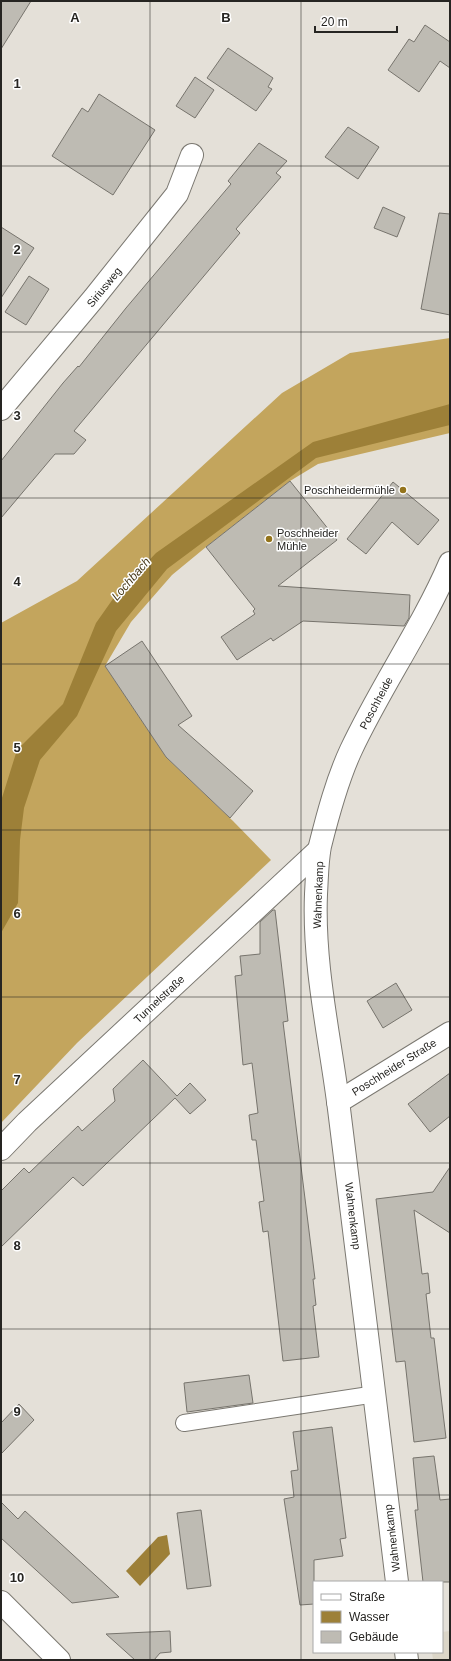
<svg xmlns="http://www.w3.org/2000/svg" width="451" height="1661" font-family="Arial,sans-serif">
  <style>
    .built { fill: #dbd5c7 }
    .forest { fill: #c3a55d }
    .water { fill: #9d8038 }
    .building { fill: #bebbb3; stroke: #77746d }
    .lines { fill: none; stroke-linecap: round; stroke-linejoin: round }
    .service-casing { stroke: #7b7871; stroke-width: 18 }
    .minor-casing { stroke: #7b7871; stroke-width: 24 }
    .service { stroke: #fff; stroke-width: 16 }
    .minor { stroke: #fff; stroke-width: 22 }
    .grid { fill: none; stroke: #262522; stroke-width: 1; stroke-opacity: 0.55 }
    .poi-dot { fill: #94741c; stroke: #fff; stroke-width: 1.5 }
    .labels { text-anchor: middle; stroke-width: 3; stroke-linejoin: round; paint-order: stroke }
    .street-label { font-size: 11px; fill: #262522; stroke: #fff }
    .poi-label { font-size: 11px; fill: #262522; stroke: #fff; text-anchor: end }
    .water-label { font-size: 12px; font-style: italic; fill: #463919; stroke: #fff }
    .grid-label { font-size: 13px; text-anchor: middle; font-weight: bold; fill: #262522; stroke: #fff; stroke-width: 3; stroke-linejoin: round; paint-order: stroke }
  </style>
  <rect width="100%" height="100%" fill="#e4e0d8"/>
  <polygon class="built" points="450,1631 450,1660 433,1660 432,1652 442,1652 442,1632"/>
  <polygon class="forest" points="450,338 450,433 318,464 290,481 206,547 172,575 131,622 105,666 166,757 233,821 271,860 77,1043 1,1123 1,623 77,581 282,393 350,353"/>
  <g class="water">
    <polygon points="450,404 450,425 316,458 167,569 116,631 77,716 40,760 24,808 20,840 18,903 1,933 1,801 17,750 63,704 96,623 115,596 156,553 313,442"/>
    <polygon points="167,1535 170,1554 140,1586 126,1571 158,1537"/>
  </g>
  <g class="building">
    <polygon points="1,1 31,1 1,49"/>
    <polygon points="425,25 450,42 450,68 440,61 419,92 388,70 409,39 414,42"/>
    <polygon points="228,48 273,78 268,87 272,89 256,111 207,78"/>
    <polygon points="195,77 214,90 195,118 176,106"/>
    <polygon points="99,94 155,130 113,195 52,156 82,108 88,112"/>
    <polygon points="348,127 379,147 358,179 325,157"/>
    <polygon points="259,143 287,161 276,173 281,177 236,229 240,233 74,431 86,440 74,454 55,454 1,518 1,461 63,383 78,366 79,367 126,308 231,184 228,181"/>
    <polygon points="383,207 405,217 397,237 374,228"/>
    <polygon points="439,213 450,214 450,315 421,309"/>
    <polygon points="1,227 34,248 1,298"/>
    <polygon points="29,276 49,289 26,325 5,312"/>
    <polygon points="290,481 337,540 278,586 410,595 409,618 404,626 303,621 273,641 271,638 237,660 221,637 255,614 253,611 255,609 206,547"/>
    <polygon points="393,482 439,520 418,545 392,522 366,554 347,539"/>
    <polygon points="142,641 192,716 178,725 253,791 230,818 166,757 105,666"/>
    <polygon points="273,910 275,910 288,1021 283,1022 315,1279 313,1279 316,1305 313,1306 319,1357 283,1361 268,1231 263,1232 259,1202 264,1201 256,1140 252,1140 249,1115 258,1113 252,1063 243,1065 235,976 242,975 240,956 260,954 260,922"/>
    <polygon points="396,983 412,1010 383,1028 367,1001"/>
    <polygon points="143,1060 177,1096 190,1083 206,1100 190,1114 175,1098 83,1186 73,1177 1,1247 1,1191 24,1168 29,1173 78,1126 82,1131 115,1101 113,1089"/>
    <polygon points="450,1073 450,1116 430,1132 408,1104"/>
    <polygon points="450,1167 450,1233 414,1210 422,1274 428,1273 430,1293 426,1294 431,1338 434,1338 446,1438 414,1442 405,1361 396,1362 376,1199 433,1192"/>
    <polygon points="249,1375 253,1403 187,1412 184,1383"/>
    <polygon points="19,1404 34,1420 1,1454 1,1423"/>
    <polygon points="332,1427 346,1538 340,1539 343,1556 314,1560 314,1604 300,1605 284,1499 294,1497 291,1471 298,1470 293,1432"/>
    <polygon points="434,1456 440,1500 450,1499 450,1582 423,1582 415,1510 418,1510 413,1458"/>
    <polygon points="1,1502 18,1519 25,1511 119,1597 72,1603 1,1538"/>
    <polygon points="201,1510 211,1586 187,1589 177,1513"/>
    <polygon points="170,1631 171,1652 160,1653 154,1660 135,1660 106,1634"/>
  </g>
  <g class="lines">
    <defs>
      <polyline id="service" points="184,1423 376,1394"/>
      <g id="minor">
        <polyline points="1,409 94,298 177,194 192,155"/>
        <polyline points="338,1102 450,1033"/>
        <polyline points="1,1149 27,1122 319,850"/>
        <path d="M397,1582C378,1424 359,1267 339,1109C330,1037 313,966 316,894C317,878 317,861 320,846C328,814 337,780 351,750C381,686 422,628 450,563"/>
        <polyline points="1,1602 59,1660"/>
        <polyline points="406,1652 407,1660"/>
      </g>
    </defs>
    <use href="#service" class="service-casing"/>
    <use href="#minor" class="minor-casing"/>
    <use href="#service" class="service"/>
    <use href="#minor" class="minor"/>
  </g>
  <path class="grid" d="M150,1V1660M301,1V1660M1,166H450M1,332H450M1,498H450M1,664H450M1,830H450M1,997H450M1,1163H450M1,1329H450M1,1495H450"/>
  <g class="poi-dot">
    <circle cx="403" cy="490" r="4"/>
    <circle cx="269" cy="539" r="4"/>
  </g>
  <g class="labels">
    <g class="street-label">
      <text transform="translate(104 287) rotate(-51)" y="4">Siriusweg</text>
      <text transform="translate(376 703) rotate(-62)" y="4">Poschheide</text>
      <text transform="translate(318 895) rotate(-88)" y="4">Wahnenkamp</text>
      <text transform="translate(159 999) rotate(-43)" y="4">Tunnelstraße</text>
      <text transform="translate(394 1067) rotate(-32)" y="4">Poschheider Straße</text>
      <text transform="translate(353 1216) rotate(83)" y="4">Wahnenkamp</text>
      <text transform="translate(392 1538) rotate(-97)" y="4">Wahnenkamp</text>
    </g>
    <g class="poi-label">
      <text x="395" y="494">Poschheidermühle</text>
      <text x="277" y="537" text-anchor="start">Poschheider<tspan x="277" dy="13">Mühle</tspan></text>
    </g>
    <g class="water-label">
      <text transform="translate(131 579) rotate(-49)" y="4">Lochbach</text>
    </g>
  </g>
  <g class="grid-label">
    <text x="75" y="22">A</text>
    <text x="226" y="22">B</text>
    <text x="17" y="88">1</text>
    <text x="17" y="254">2</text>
    <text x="17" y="420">3</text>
    <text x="17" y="586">4</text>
    <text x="17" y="752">5</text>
    <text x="17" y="918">6</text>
    <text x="17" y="1084">7</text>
    <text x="17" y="1250">8</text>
    <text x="17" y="1416">9</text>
    <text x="17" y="1582">10</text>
  </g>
  <rect width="451" height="1661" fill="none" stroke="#262522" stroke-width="4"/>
  <rect x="313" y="1581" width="130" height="72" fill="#ffffff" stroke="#a8a8a7"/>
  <rect x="321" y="1594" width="20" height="6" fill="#ffffff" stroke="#a8a8a7"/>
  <text x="349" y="1601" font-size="12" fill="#262522">Straße</text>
  <rect x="321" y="1611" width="20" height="12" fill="#9d8038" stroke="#a8a8a7"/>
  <text x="349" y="1621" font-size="12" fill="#262522">Wasser</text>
  <rect x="321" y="1631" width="20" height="12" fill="#bebbb3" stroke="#a8a8a7"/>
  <text x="349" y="1641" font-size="12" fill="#262522">Gebäude</text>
  <path d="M315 26v6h82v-6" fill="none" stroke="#262522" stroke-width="2"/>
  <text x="321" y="26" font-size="12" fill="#262522" stroke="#ffffff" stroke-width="3" paint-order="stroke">20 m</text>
</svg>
